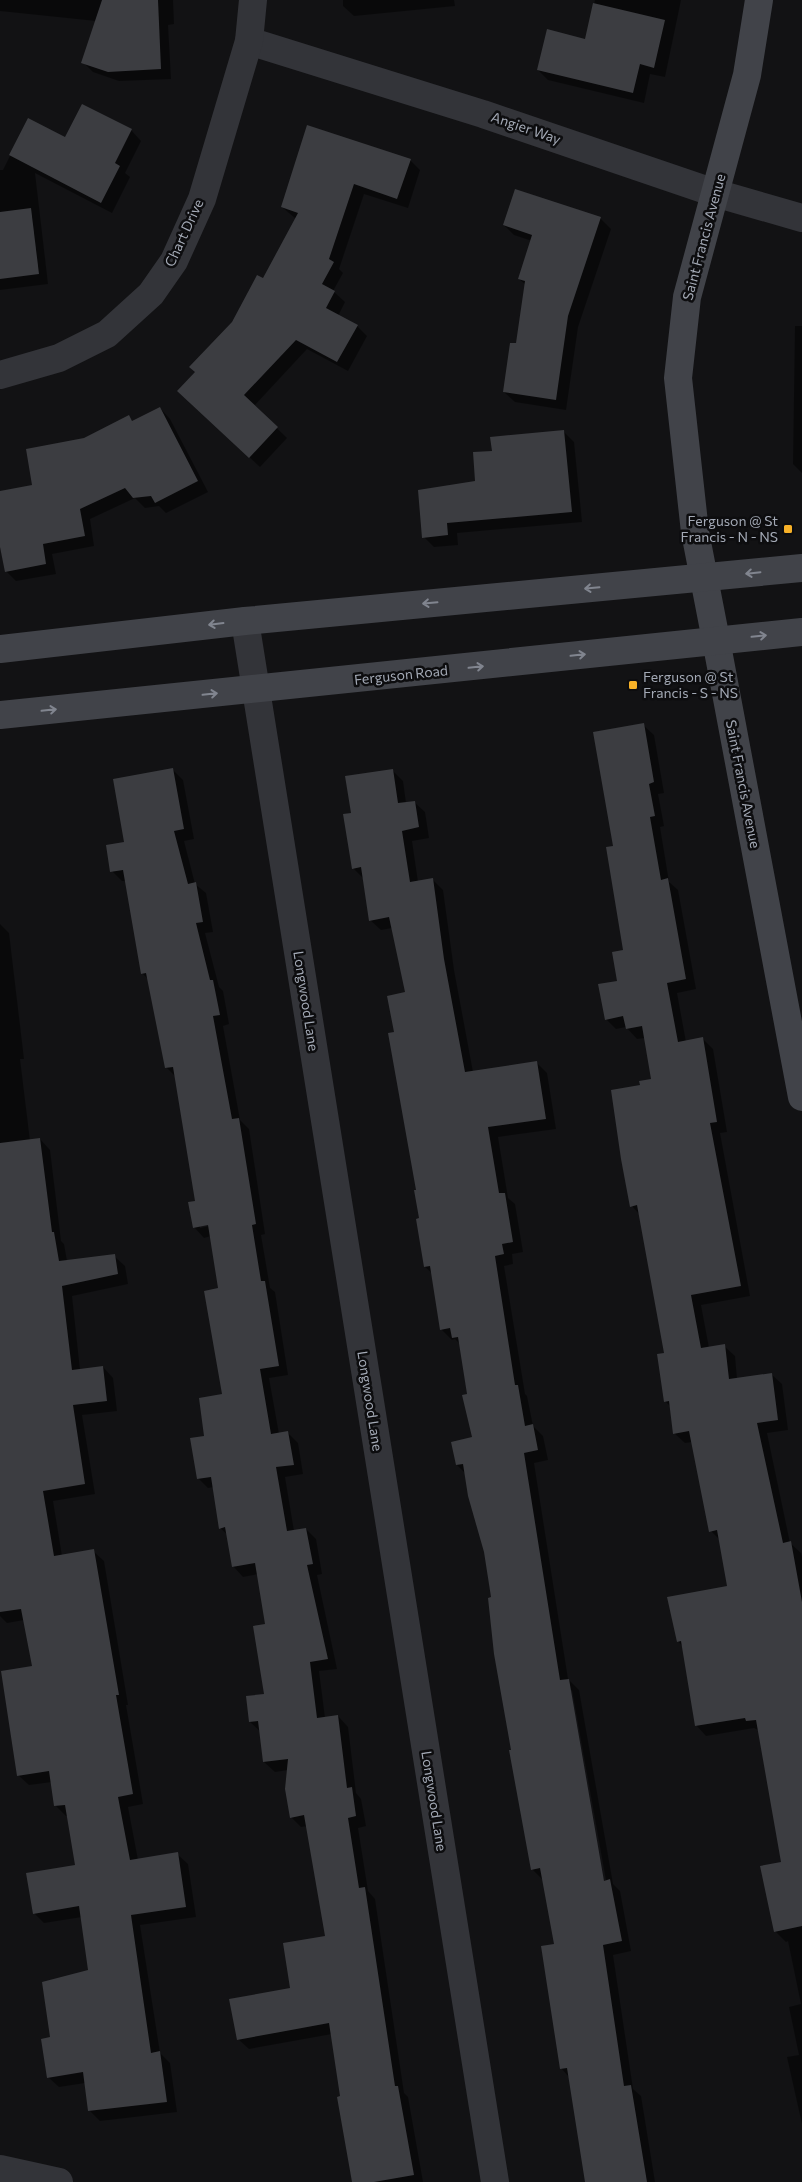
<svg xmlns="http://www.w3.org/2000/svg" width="802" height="2182" font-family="Commissioner,sans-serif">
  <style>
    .shadow { fill: #0007; fill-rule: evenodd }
    .building { fill: #3c3d41 }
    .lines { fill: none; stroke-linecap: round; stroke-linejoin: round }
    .street { stroke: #333439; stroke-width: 28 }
    .secondary { stroke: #414349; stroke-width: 28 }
    .oneway { stroke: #81858f }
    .poi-dot { fill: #f7b128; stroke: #0d0d0f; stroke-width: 2 }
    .labels { text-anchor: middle; stroke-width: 5; stroke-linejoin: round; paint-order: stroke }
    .street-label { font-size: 14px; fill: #a3a9b5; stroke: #0d0d0f }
    .poi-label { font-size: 14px; fill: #a3a9b5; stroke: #0d0d0f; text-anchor: end }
  </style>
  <rect width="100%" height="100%" fill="#121214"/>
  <g class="shadow">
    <polygon points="0,0 173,0 174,24 168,25 171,79 119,81 93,72 83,62 96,21 0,11"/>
    <polygon points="343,0 454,0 455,6 354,16 343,6"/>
    <polygon points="595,0 681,0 665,77 650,74 644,103 548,80 538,70 586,40"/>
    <polygon points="28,120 66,139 131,130 141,141 125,173 130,177 112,213 35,173 48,284 0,290 0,170 3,170"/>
    <polygon points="410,160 420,170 408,208 364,194 339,269 343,273 333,291 345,302 338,316 357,326 367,336 348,371 307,349 254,406 287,438 260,467 189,402 197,373 263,280 296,219 282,207"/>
    <polygon points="600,218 611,229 578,327 566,410 515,402 504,392 517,344 526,285 519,279 532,241 514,235 504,225"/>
    <polygon points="795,326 802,326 802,473 793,464"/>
    <polygon points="160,408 170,419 208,492 166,513 159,506 145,508 135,498 90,519 94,546 52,554 56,574 16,581 6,571 0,547 0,493 34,486 84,439 128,417 133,422"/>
    <polygon points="564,432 574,442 582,522 457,533 458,545 434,547 424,537 476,482 493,452"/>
    <polygon points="643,725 654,735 664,793 658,794 664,826 660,827 669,882 678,890 696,989 677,993 686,1042 703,1039 713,1049 727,1132 720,1133 750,1296 701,1305 709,1348 724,1346 735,1356 737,1379 771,1374 782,1384 788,1430 767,1433 790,1543 801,1553 802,1557 802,2124 787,2057 799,2055 789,2007 801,2004 788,1941 786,1942 775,1931 783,1863 760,1731 754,1728 706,1736 696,1725 683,1647 678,1641 728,1587 720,1540 711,1531 692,1442 685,1443 674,1433 671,1407 665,1401 665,1354 640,1215 632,1206 642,1086 652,1080 645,1038 637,1039 626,1027 616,1029 606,1019 618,982 624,951 614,847"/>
    <path d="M173,770L183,780L194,839L184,841L195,884L206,893L213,932L205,933L219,987L223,991L229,1024L223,1026L240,1120L249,1129L265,1234L261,1235L270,1288L275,1292L288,1375L269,1378L279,1434L288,1433L298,1443L303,1474L285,1477L294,1531L306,1529L316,1539L322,1574L317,1575L337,1669L319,1671L325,1718L338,1716L348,1727L356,1793L361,1799L366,1826L358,1828L368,1891L375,1899L404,2093L408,2097L423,2182H354L332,2034L249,2049L238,2039L292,1988L326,1937L307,1826L301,1827L291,1817L288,1770L275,1772L264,1762L261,1732L250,1722L266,1695V1625L258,1574L243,1577L233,1566L228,1535L220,1528L214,1487L208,1488L198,1478L206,1437L223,1395L219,1290L211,1236L204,1238L194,1227L196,1202L176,1077L166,1067L149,980L142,973L126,881H122L112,871L125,843ZM213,1223L214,1225L200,1228V1225Z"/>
    <path d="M392,770L403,781L406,803L414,802L425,812L429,838L412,841L418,882L433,880L443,890L454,970L473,1072L537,1063L547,1073L556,1129L498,1137L508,1198L515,1204L523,1252L512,1254L513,1264L504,1266L525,1394L527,1396L533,1426L543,1436L548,1460L534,1463L568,1679L579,1690L613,1884L620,1891L631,1951L613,1955L633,2089L641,2096L655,2182H587L569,2077L561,2068L556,1945L543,1880L532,1869L513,1751L485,1552L466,1474L457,1465L474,1438L460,1344L455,1339L452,1340L442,1330L433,1274L425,1267L418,1191L395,1033L406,993L392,928L381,930L370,920L363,878L353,868L352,814ZM569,1690H572L607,1886L604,1887Z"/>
    <polygon points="0,924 9,933 24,1059 20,1059 30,1141 40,1139 50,1150 61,1241 64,1244 67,1261 114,1256 125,1266 128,1284 72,1296 80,1370 103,1367 113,1378 117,1411 82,1415 95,1494 53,1501 62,1556 93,1551 104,1561 128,1705 126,1705 143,1804 128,1807 138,1860 177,1854 188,1864 196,1917 140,1925 160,2053 170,2063 177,2112 100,2121 90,2111 85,2083 59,2087 48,2077 51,2038 90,1971 82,1917 44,1923 34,1913 77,1866 68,1816 66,1816 56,1806 52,1782 29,1785 18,1775 33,1667 24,1620 7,1623 0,1616"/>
  </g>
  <g class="building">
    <polygon points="102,0 158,0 161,69 108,72 81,63"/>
    <polygon points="593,3 665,20 654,68 640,64 633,93 537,70 547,29 585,39"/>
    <polygon points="82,104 132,129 115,163 120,166 101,203 9,155 28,118 65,137"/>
    <polygon points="307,125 411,159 397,199 354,184 329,259 334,262 322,284 335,291 326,308 358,325 337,362 296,340 244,395 278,427 249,458 177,391 195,372 189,367 232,322 257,275 263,278 298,213 281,207"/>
    <polygon points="515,189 601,217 568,316 556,400 503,392 510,343 516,343 525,281 518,279 532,235 503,225"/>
    <polygon points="31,208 39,274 0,279 0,212"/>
    <polygon points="160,407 198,481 155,503 151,496 133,498 125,488 80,509 85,536 43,544 46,564 5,572 0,547 0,491 32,485 26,449 84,438 129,415 132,421"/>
    <polygon points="564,430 572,512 447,523 448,535 422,538 418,490 475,481 473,452 492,451 490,437"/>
    <polygon points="644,723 654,782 649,784 655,816 650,817 661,880 668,878 686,979 667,983 678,1042 703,1037 717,1122 710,1123 741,1286 691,1295 701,1348 725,1344 729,1379 772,1373 778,1420 757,1423 783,1543 791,1541 802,1602 802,1926 774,1932 760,1866 781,1862 756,1720 746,1721 745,1718 695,1726 681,1641 677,1642 667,1597 727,1586 717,1530 709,1532 689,1431 673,1434 669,1401 664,1402 657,1354 664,1353 637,1205 630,1207 621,1159 611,1090 640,1085 639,1081 651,1079 642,1026 626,1029 623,1016 605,1020 598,984 617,981 612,952 623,950 606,847 613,846 593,732"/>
    <polygon points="173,768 184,829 174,831 188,884 196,882 203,922 196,923 210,980 213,980 220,1015 213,1016 232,1119 239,1118 256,1224 252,1225 261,1281 265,1281 279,1366 260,1369 271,1434 288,1431 294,1465 276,1467 287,1531 306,1528 313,1564 307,1565 328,1659 310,1662 317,1718 338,1715 347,1788 352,1787 356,1816 348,1818 359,1888 365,1887 395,2086 398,2086 414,2175 374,2182 352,2182 337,2097 340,2096 329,2023 237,2040 229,1999 290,1988 283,1943 325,1936 304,1815 290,1818 285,1789 288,1759 263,1762 258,1721 249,1722 246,1696 264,1694 253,1626 265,1624 255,1563 232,1567 225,1527 219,1529 211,1477 197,1479 190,1438 204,1436 199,1398 222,1394 204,1291 218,1288 208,1225 193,1228 188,1202 195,1201 173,1067 165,1068 146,973 141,974 123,870 110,872 106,845 124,842 113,779"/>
    <polygon points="393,769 398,803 415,801 419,827 402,831 410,882 433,878 444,959 465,1072 537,1061 546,1119 488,1127 499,1193 505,1193 513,1242 502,1244 504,1254 495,1256 515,1385 518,1385 525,1426 533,1424 538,1450 524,1453 560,1680 569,1679 604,1881 610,1879 622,1941 603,1945 624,2086 631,2085 647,2182 585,2182 567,2068 560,2069 541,1946 554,1944 540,1868 531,1870 509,1750 511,1750 494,1654 488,1598 491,1597 484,1552 468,1496 463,1464 456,1465 451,1442 472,1437 462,1395 467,1394 458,1337 452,1338 450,1328 440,1330 430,1266 424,1267 416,1219 419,1218 414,1190 416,1190 388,1033 394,1032 387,996 405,992 389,917 369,921 361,867 352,869 343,814 351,813 345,776"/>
    <polygon points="40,1138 52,1232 54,1232 59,1261 115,1254 118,1274 62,1286 72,1370 103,1366 107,1401 73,1405 85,1484 43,1491 54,1556 94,1549 119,1695 116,1695 133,1794 118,1797 130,1860 178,1852 186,1907 131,1915 151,2053 160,2051 167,2102 88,2111 83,2072 47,2078 41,2039 50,2037 42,1982 88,1970 79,1906 33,1914 26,1873 75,1865 65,1805 54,1806 49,1771 17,1776 1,1671 32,1666 21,1609 0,1612 0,1143"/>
  </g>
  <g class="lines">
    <g class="street">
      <polyline points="249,41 483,114 715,193 802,218"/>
      <polyline points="0,375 59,358 107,334 151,294 174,261 202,199 249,41 253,0"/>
      <polyline points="245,621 495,2182"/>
      <polyline points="0,2169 59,2182"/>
    </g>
    <g class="secondary">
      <polyline points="759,0 747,75 687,297 678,378 695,532 716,640 802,1097"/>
      <polyline points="0,649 245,621 802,568"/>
      <polyline points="0,715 802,632"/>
    </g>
  </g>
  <defs><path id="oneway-shaft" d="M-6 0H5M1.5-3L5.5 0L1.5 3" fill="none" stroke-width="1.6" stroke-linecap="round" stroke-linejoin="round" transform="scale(1.25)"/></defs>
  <g class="oneway">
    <use href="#oneway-shaft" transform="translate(753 573) rotate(174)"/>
    <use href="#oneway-shaft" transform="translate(592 588) rotate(175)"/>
    <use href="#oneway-shaft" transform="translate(430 603) rotate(175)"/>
    <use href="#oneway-shaft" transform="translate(216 624) rotate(173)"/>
    <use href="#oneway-shaft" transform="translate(759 636) rotate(-6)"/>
    <use href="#oneway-shaft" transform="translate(578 655) rotate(-6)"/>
    <use href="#oneway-shaft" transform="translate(476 667) rotate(-6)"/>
    <use href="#oneway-shaft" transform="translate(210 694) rotate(-6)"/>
    <use href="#oneway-shaft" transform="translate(49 710) rotate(-6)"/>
  </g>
  <g class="poi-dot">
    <rect x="783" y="524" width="10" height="10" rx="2.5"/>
    <rect x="628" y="680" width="10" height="10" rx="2.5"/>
  </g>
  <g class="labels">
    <g class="street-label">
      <text transform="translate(526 128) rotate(19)" y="5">Angier Way</text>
      <text transform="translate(184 233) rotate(-65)" y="5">Chart Drive</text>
      <text transform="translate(704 237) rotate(-75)" y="5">Saint Francis Avenue</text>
      <text transform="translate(401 675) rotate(-6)" y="5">Ferguson Road</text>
      <text transform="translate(743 784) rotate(79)" y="5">Saint Francis Avenue</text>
      <text transform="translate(306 1001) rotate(81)" y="5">Longwood Lane</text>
      <text transform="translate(370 1401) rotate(81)" y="5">Longwood Lane</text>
      <text transform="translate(434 1801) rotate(81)" y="5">Longwood Lane</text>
    </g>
    <g class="poi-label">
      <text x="778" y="526">Ferguson @ St<tspan x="778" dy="16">Francis - N - NS</tspan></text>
      <text x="643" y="682" text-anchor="start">Ferguson @ St<tspan x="643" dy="16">Francis - S - NS</tspan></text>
    </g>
  </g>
</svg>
